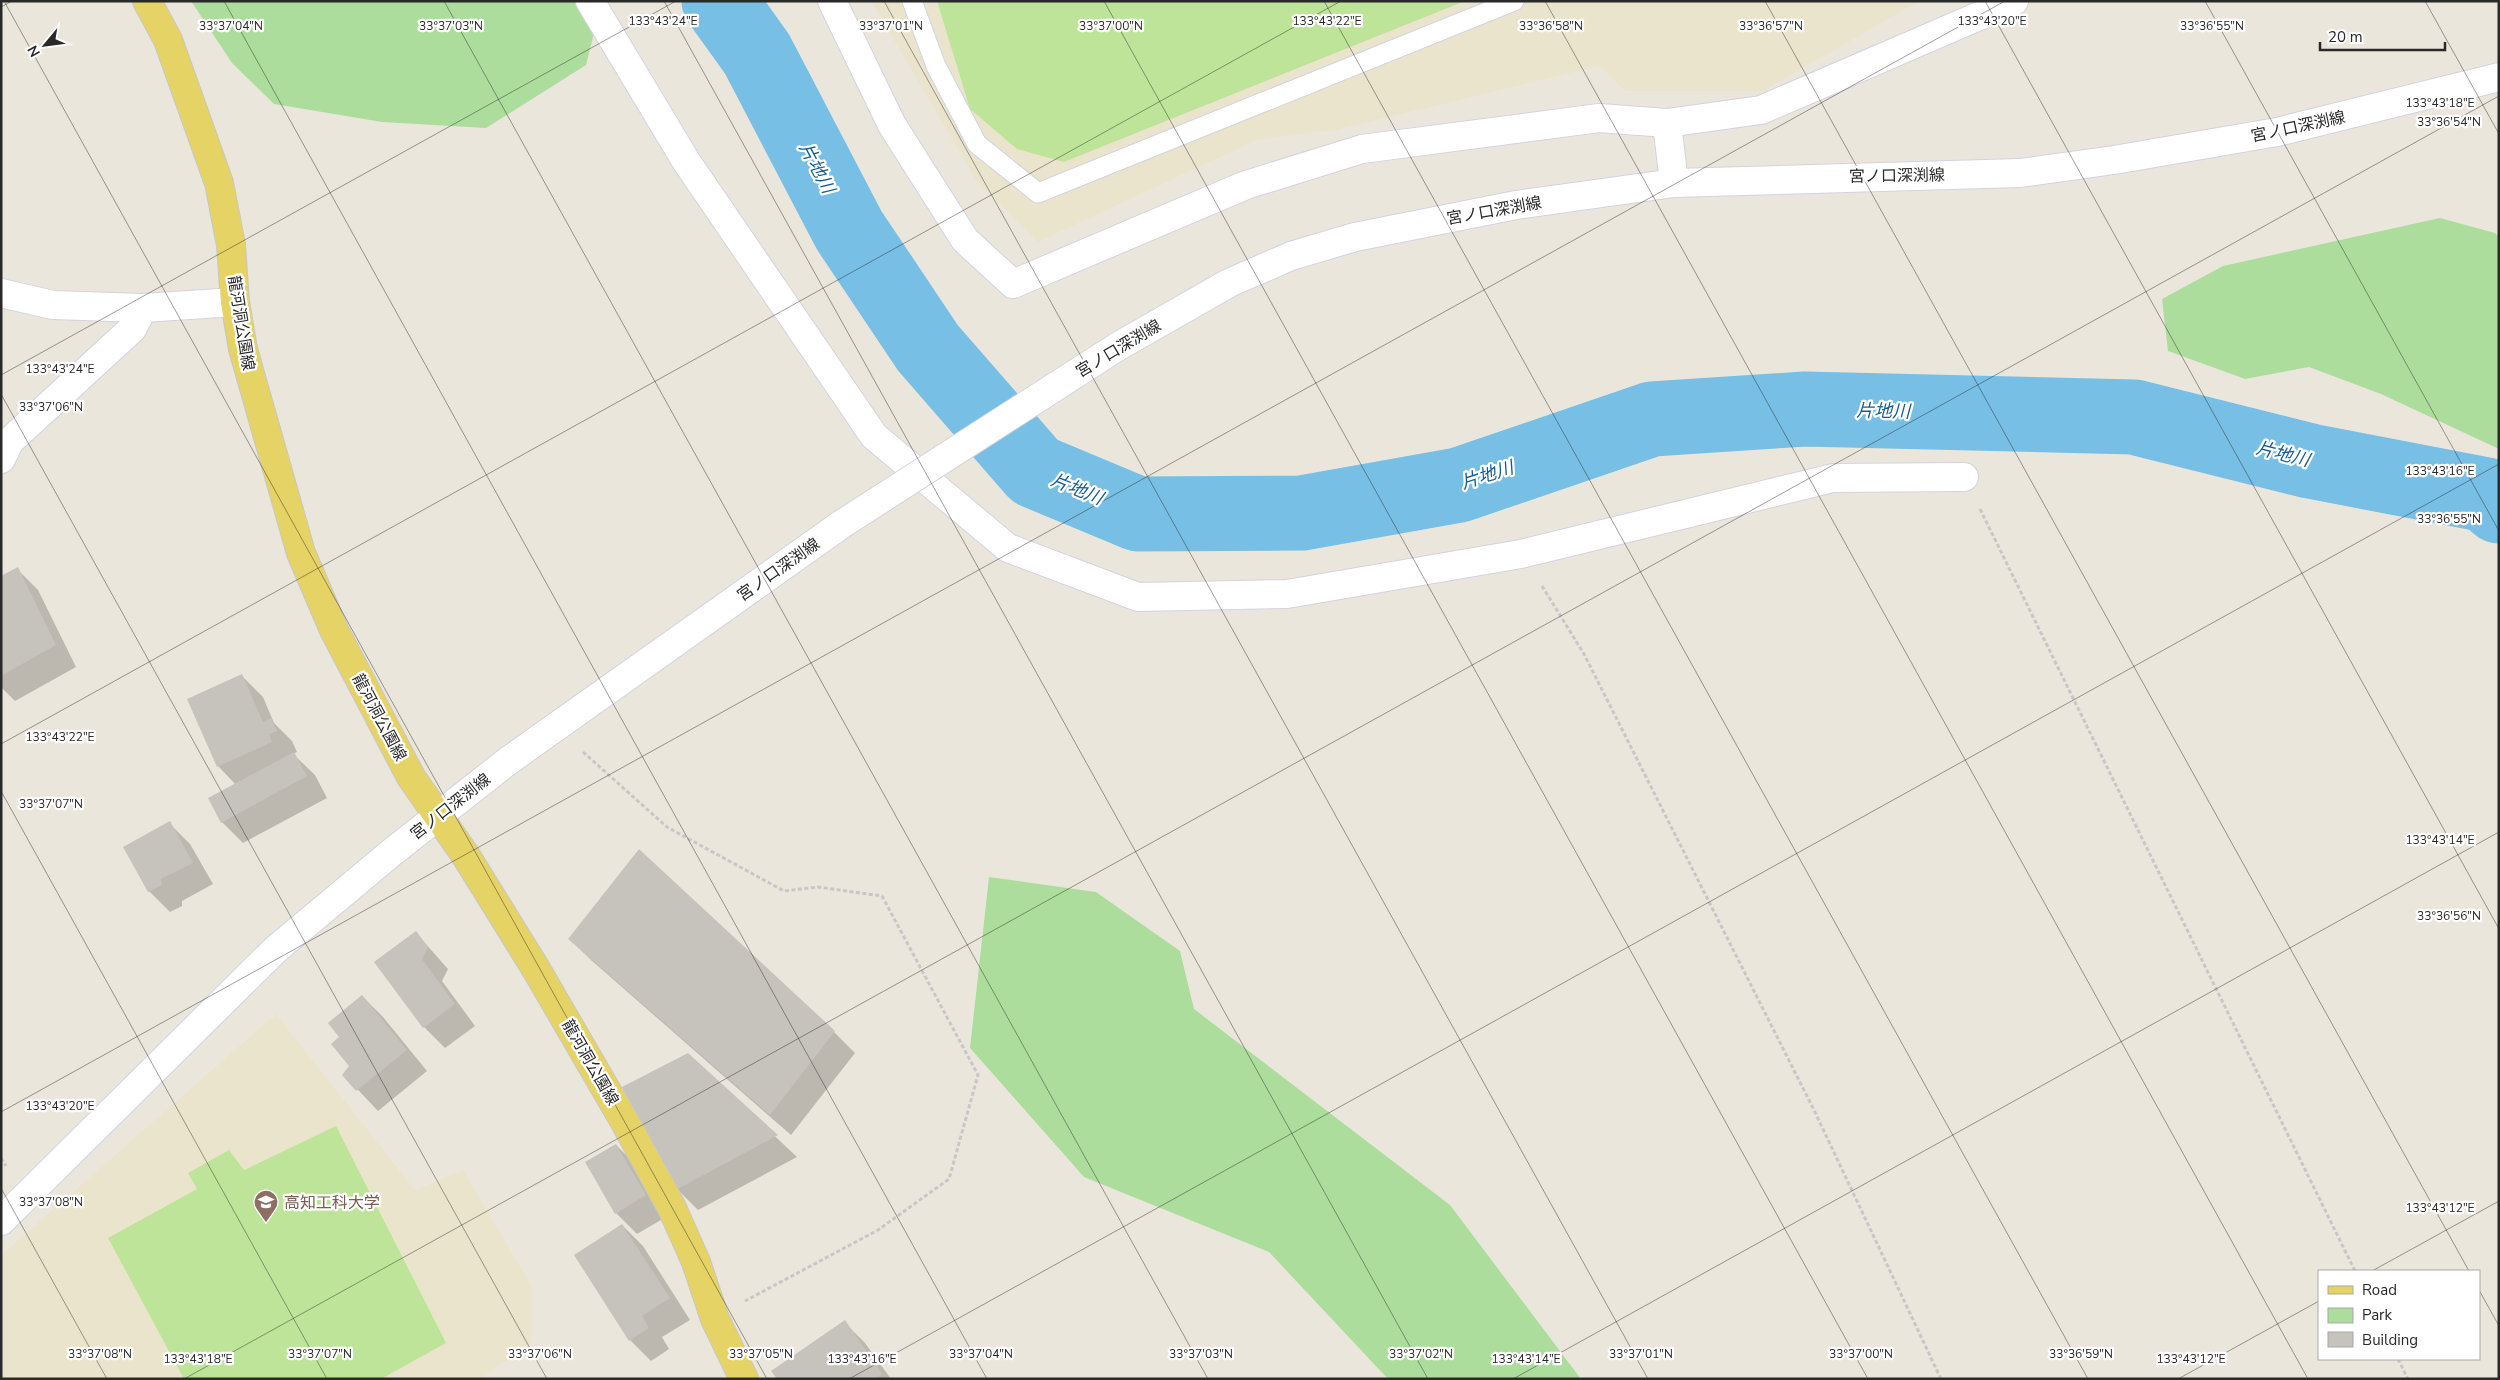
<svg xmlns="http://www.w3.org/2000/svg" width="2500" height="1380" font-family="'Nunito Sans','Noto Sans JP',sans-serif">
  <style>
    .education { fill: #ebe4cd }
    .green { fill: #addd9d }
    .pitch { fill: #bee499 }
    .shadow { fill: #0003 }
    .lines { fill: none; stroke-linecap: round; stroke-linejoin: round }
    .river { stroke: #77bfe5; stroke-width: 75 }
    .building { fill: #c6c2bc }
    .lane-casing { stroke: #d2d3e1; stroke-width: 21 }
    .street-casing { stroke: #d2d3e1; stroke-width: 30 }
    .secondary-casing { stroke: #d2d3e1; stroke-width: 30 }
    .primary-casing { stroke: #c7c7c7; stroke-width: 30 }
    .path { stroke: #c7c7c7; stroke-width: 3; stroke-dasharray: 4 2.5; stroke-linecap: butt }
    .lane { stroke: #fff; stroke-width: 19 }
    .street { stroke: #fff; stroke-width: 28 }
    .secondary { stroke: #fff; stroke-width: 28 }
    .primary { stroke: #e6d366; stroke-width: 28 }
    .secondary-bridge-casing { stroke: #d2d3e1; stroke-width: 30; stroke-linecap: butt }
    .secondary-bridge { stroke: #fff; stroke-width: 28 }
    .ticks { fill: none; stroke: #292929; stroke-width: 1; stroke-opacity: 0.45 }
    .labels { text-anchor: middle; stroke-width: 4.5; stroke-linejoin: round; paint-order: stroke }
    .street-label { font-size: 16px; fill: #292929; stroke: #fff }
    .education-label { font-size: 16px; fill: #785e54; stroke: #fff; text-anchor: start }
    .water-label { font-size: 18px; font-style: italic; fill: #175c90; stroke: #fff }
    .ticks-label { font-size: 12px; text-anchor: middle; fill: #292929; stroke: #fff; stroke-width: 4.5; stroke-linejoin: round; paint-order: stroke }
  </style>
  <rect width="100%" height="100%" fill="#ebe6dc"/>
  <g class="education">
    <polygon points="871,1 1919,1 1764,91 1625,91 1599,66 1336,130 1257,140 1038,242 977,182"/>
    <polygon points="276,1014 415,1190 463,1170 531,1285 531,1342 481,1379 1,1379 1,1255"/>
  </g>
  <g class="green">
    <polygon points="191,1 602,1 586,65 486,128 382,122 274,104 232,63"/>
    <polygon points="2440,218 2495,233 2499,237 2499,449 2381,394 2309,367 2245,379 2168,351 2162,299 2223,266"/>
    <polygon points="989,877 1096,892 1180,951 1194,1009 1450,1205 1581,1379 1388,1379 1269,1252 1084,1177 970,1048"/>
  </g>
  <g class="pitch">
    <polygon points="937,1 1465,1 1064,162 1017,149 970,109"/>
    <polygon points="336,1126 446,1343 381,1379 184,1379 108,1238 197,1189 188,1173 229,1150 244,1170"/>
  </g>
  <g class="shadow">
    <polygon points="17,569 38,590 76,667 15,701 1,687 1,577"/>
    <polygon points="242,676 263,697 274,723 292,741 297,752 293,754 315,775 327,798 243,843 222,822 236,785 218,766"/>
    <polygon points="169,823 190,844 213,884 182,901 182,906 170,912 149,891"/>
    <polygon points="416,933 448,969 442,981 475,1026 445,1048 424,1027"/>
    <polygon points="570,939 834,1032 855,1053 791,1135 591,960"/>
    <polygon points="362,996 383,1017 427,1071 378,1111 344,1075 350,1066 341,1038"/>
    <polygon points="688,1054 797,1157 698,1210 677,1189"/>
    <polygon points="616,1145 637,1166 666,1217 637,1234 616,1213"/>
    <polygon points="622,1225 643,1246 690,1320 662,1337 669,1349 651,1361 630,1340"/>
    <polygon points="844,1322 865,1343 891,1379 778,1379"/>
  </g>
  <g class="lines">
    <polyline class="river" points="719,1 757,54 849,230 928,348 1035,471 1138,514 1302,513 1459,485 1652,419 1805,409 2134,417 2310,461 2487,495 2499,506"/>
  </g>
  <g class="building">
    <polygon points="18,567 56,645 1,676 1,576"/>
    <polygon points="242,674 263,722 271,718 277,731 269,734 272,742 217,767 187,699"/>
    <polygon points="294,752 307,776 221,823 208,798"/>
    <polygon points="170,821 193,863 161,879 162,885 148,892 123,847"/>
    <polygon points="639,849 835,1031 770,1115 568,939"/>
    <polygon points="416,931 428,947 422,959 455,1004 423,1028 374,962"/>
    <polygon points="362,995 407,1050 356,1091 342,1075 349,1066 331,1044 339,1037 328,1023"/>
    <polygon points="688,1053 778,1135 676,1190 622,1087"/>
    <polygon points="616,1144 646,1195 615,1214 585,1162"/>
    <polygon points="622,1224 670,1298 642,1316 649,1328 629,1341 574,1255"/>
    <polygon points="845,1320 882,1374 875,1379 777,1379 771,1371"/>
  </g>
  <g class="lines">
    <defs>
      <polyline id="lane" points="912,1 936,66 977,144 1038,193 1514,1"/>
      <g id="street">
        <polyline points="590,1 686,161 874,436 1008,548 1138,597 1287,594 1521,554 1833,478 1964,477"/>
        <polyline points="832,1 892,125 965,240 1013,284 1246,185 1362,149 1599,118 1667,123"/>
        <polyline points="1674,183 1667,123 1761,110 2014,1"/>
        <polyline points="1,293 53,305 143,308 235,302"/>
        <polyline points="1,459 10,441 132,329 143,308"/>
      </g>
      <g id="secondary">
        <polyline points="1117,347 1229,283 1291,256 1355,237 1516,205 1674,183 2020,173 2114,160 2277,132 2499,77"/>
        <polyline points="1,1221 275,950 391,853 508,761 842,524"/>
      </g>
      <polyline id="primary" points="147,1 168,40 219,183 231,245 235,302 243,349 301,553 334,630 411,777 466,856 536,969 626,1124 672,1208 696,1262 715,1319 744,1379"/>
    </defs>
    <use href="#lane" class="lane-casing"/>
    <use href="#street" class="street-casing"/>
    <use href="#secondary" class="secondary-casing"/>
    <use href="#primary" class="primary-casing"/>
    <g class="path">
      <polyline points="1980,509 2355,1271"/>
      <polyline points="1542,586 1584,654 1814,1110 1941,1379"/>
      <polyline points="583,752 667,827 784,891 818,887 882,896 978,1075 949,1179 878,1230 745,1301"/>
      <polyline points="1,1158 6,1166"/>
      <polyline points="2398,1359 2408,1379"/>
    </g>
    <use href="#lane" class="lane"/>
    <use href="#street" class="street"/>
    <use href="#secondary" class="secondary"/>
    <use href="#primary" class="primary"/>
    <defs>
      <polyline id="secondary-bridge" points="842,524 1117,347"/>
    </defs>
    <use href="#secondary-bridge" class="secondary-bridge-casing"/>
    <use href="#secondary-bridge" class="secondary-bridge"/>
  </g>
  <path class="ticks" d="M4,1L767,1379M224,1L987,1379M444,1L1208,1379M664,1L1428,1379M884,1L1648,1379M1104,1L1868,1379M1324,1L2088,1379M1545,1L2308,1379M1765,1L2469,1271M1985,1L2499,929M2205,1L2499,531M2425,1L2499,134M1,7L12,1M1,375L676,1M1,394L547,1379M1,744L1341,1M1,791L327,1379M1,1112L2005,1M1,1188L107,1379M2372,1271L2499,1201M2479,1290L2499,1326M184,1379L2499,96M849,1379L2499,464M1513,1379L2499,832M2178,1379L2319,1301"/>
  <defs>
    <symbol id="university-pin" viewBox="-11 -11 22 30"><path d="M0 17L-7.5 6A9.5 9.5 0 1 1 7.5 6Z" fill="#8d6e63" stroke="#fff"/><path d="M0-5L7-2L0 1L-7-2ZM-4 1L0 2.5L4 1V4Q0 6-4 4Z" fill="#fff"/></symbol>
  </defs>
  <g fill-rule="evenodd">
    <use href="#university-pin" x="252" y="1188" width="28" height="38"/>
  </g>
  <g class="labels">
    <g class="street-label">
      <text transform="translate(2298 126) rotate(-12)" y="6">宮ノ口深渕線</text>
      <text transform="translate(1897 175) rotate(-1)" y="6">宮ノ口深渕線</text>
      <text transform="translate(1494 210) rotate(-10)" y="6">宮ノ口深渕線</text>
      <text transform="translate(242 323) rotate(81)" y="6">龍河洞公園線</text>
      <text transform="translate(1118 348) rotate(-31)" y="6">宮ノ口深渕線</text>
      <text transform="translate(778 569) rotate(-35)" y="6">宮ノ口深渕線</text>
      <text transform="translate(380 717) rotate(62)" y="6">龍河洞公園線</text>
      <text transform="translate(450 806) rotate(-38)" y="6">宮ノ口深渕線</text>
      <text transform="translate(591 1062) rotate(60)" y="6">龍河洞公園線</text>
    </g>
    <g class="education-label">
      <text x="284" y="1208">高知工科大学</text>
    </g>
    <g class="water-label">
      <text transform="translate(817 168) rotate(62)" y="6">片地川</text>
      <text transform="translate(1883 411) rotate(1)" y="6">片地川</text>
      <text transform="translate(2283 454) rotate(14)" y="6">片地川</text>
      <text transform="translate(1487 475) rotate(-18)" y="6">片地川</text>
      <text transform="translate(1077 489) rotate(22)" y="6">片地川</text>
    </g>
  </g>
  <g class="ticks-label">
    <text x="663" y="25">133°43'24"E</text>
    <text x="1327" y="25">133°43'22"E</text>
    <text x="1992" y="25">133°43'20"E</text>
    <text x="231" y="30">33°37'04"N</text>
    <text x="451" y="30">33°37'03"N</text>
    <text x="891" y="30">33°37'01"N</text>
    <text x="1111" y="30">33°37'00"N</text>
    <text x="1551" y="30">33°36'58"N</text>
    <text x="1771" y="30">33°36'57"N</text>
    <text x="2212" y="30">33°36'55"N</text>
    <text x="2440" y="107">133°43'18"E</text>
    <text x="2449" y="126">33°36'54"N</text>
    <text x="60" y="373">133°43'24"E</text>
    <text x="51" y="411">33°37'06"N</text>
    <text x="2440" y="475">133°43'16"E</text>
    <text x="2449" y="523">33°36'55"N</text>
    <text x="60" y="741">133°43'22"E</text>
    <text x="51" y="808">33°37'07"N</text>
    <text x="2440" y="844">133°43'14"E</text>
    <text x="2449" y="920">33°36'56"N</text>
    <text x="60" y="1110">133°43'20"E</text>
    <text x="51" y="1206">33°37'08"N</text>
    <text x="2440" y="1212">133°43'12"E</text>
    <text x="100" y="1358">33°37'08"N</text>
    <text x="320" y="1358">33°37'07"N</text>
    <text x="540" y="1358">33°37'06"N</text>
    <text x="761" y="1358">33°37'05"N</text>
    <text x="981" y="1358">33°37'04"N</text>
    <text x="1201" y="1358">33°37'03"N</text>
    <text x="1421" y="1358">33°37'02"N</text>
    <text x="1641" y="1358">33°37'01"N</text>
    <text x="1861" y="1358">33°37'00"N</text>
    <text x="2081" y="1358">33°36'59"N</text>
    <text x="198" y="1363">133°43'18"E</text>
    <text x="862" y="1363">133°43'16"E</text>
    <text x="1526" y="1363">133°43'14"E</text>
    <text x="2191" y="1363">133°43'12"E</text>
  </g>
  <rect width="2500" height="1380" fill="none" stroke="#292929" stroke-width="5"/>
  <rect x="2318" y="1270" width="162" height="90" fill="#ffffff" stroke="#a9a9a9"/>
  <rect x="2328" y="1286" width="25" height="8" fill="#e6d366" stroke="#a9a9a9"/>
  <text x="2362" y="1295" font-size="15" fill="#292929">Road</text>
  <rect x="2328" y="1308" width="25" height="15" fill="#addd9d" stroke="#a9a9a9"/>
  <text x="2362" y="1320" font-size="15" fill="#292929">Park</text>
  <rect x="2328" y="1332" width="25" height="15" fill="#c6c2bc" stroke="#a9a9a9"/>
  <text x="2362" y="1345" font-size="15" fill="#292929">Building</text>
  <g transform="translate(45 45) rotate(241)" stroke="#ffffff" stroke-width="4" paint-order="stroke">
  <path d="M0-4L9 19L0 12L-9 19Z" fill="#292929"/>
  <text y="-8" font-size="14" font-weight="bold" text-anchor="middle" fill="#292929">N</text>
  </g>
  <path d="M2320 42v8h125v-8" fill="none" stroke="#292929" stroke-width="2.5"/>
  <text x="2328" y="42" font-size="15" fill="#292929" stroke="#ffffff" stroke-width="4" paint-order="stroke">20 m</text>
</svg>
